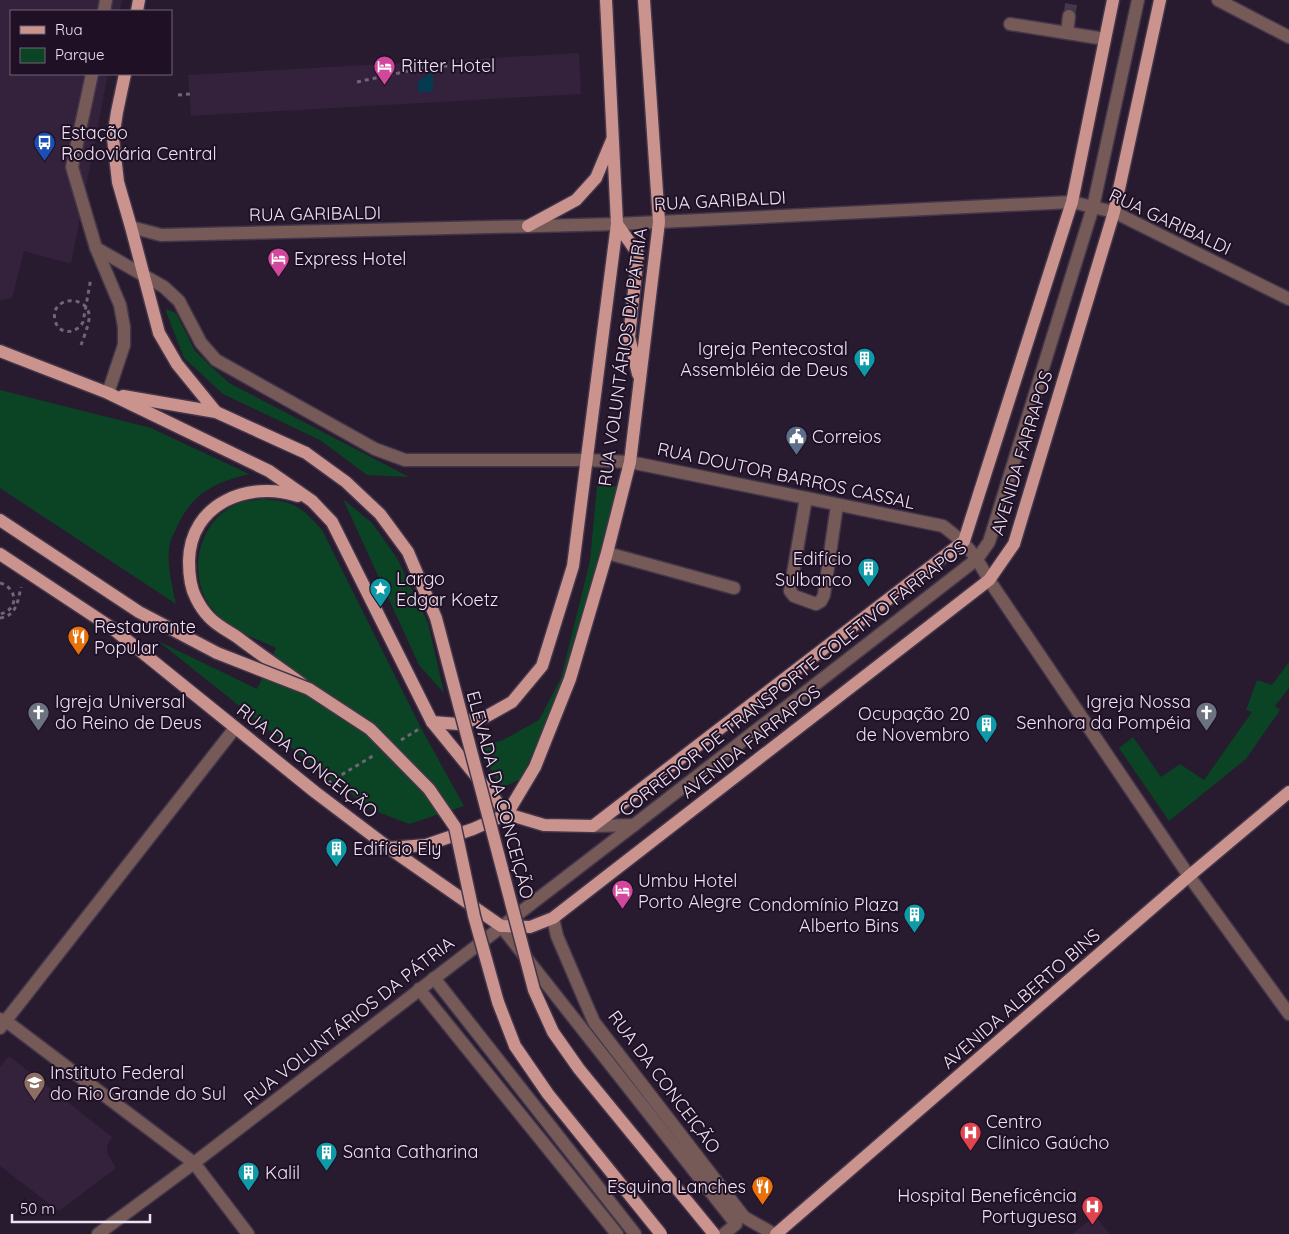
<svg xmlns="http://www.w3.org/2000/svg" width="1289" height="1234" font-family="Quicksand,sans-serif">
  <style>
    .built { fill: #34213c }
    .green { fill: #0a4425 }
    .water { fill: #053a50 }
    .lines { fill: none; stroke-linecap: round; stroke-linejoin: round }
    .minor-tunnel { stroke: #45384c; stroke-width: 12; stroke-dasharray: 12 6; stroke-linecap: butt }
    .minor-casing { stroke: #43364a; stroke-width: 15 }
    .major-casing { stroke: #43364a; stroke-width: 15 }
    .path { stroke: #726578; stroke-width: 3; stroke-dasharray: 4 4; stroke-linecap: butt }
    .minor { stroke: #755a57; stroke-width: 12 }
    .major { stroke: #cb938d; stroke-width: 12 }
    .major-bridge-casing { stroke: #43364a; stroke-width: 15; stroke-linecap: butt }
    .major-bridge { stroke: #cb938d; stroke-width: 12 }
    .labels { text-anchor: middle; stroke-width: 4; stroke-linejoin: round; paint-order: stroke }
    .poi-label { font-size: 18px; fill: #ece2f1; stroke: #1f1025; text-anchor: start }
    .street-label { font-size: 18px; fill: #ece2f1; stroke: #1f1025 }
  </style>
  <rect width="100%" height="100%" fill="#281a2f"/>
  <g class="built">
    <polygon points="0,0 122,0 120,11 11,11 11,74 108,74 71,264 24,251 12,298 5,299 0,301"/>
    <polygon points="579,53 581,94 191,116 188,75"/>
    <polygon points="9,1056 112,1137 107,1146 107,1153 116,1168 59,1211 0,1166 0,1067"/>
    <polygon points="1095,1216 1110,1234 1072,1234"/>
  </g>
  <g class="green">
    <polygon points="165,309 176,313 195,351 229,383 409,477 367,475 320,440 223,394 184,358"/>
    <path d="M0,390L151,428L249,474C213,483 191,494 176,529C174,534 171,538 170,543C166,563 172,585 176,604L0,488Z"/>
    <polygon points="597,486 620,486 566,680 521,779 501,788 478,746 501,741 539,720 561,678 590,561"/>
    <path d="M263,499C296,502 300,506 322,530L421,728L464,806L409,824L373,810L332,780L158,641L257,689L276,648C254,638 230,630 214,611C185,578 197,518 240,503C247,500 255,501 263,499Z"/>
    <polygon points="343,499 372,523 397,558 428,623 444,693 419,665"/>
    <polygon points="1289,662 1289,688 1275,706 1280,710 1246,759 1169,821 1119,748 1133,737 1161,777 1180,764 1204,780 1252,712 1246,710 1257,680 1272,685"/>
  </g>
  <polygon class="water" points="433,71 433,92 418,92 418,81"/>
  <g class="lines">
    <polyline class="minor-tunnel" points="1069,16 1072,0"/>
    <defs>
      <g id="minor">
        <polyline points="1218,0 1289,37"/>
        <polyline points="104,11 106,0"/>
        <polyline points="1010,24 1105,39"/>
        <polyline points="1067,33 1069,16"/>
        <polyline points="92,74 72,167 96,248 120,305 124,327 124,345 108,393"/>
        <polyline points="131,227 161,235 617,224 1072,202 1114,212 1289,299"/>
        <path d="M96,248L164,287L179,301L201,343L216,360L375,449L405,460H586L630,462L943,526C967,544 975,554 989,580L1189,876L1289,1014"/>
        <polyline points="806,498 790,591 794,596 816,604 821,601 824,595 837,505"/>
        <polyline points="607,553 734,588"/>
        <polyline points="593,826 634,825"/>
        <polyline points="553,918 557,936 594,1022 744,1217 774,1234"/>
        <polyline points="501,926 736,1224 724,1234"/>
        <polyline points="434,978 635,1234"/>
        <polyline points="419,989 617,1234"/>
        <polyline points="0,1019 6,1021 194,1163 248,1234"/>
        <polyline points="0,1028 235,728"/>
        <polyline points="98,1234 194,1163 634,825 977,559 989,542 1093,207 1138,0"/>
      </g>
      <g id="major">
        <polyline points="137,11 139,0"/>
        <polyline points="125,74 117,112 113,138 118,182 131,227 159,333 177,364 216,412"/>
        <polyline points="617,224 638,254 629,337 638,374"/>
        <polyline points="528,226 576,200 596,178 612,140"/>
        <polyline points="0,351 108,393 269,471 312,501 332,522 432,722 507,814"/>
        <polyline points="123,396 216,412 306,453"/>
        <path d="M298,496C249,480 190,503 189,561C189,573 190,587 196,598C199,604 204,612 209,617C216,625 228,631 237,637C258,653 280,668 302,684"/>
        <polyline points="0,520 139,612 217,653"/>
        <polyline points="0,554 112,628 315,792 389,848 501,926 530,927 553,918 989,580 1014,544 1114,212 1160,0"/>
        <polyline points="432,722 458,724 487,716 512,702 542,666 573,566 617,224 606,0"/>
        <polyline points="507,814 544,825 593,826 964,541 1072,202 1113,0"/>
        <polyline points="389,848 426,845 473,829 507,814 535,767 570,679 607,553 630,462 659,222 644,0"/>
        <polyline points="776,1234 1189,876 1289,792"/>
      </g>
    </defs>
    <use href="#minor" class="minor-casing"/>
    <use href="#major" class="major-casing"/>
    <g class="path">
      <polyline points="357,82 432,66 458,66"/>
      <polyline points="178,95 190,94"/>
      <path d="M81,345C84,337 88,327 89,319C92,294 49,295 55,320C58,335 76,335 83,322L91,278"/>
      <path d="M0,583C18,588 19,610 0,614"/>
      <path d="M0,618C17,616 18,600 21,587"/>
      <polyline points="401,740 419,729"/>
      <polyline points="328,783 376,754"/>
    </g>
    <use href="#minor" class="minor"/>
    <use href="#major" class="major"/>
    <defs>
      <g id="major-bridge">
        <polyline points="306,453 346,482 380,514 408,552 436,618 534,990 553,1032 579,1069 714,1234"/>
        <polyline points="217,653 309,689 370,729 429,789 455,827 474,916 498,1002 515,1046 548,1094 661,1234"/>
      </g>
    </defs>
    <use href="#major-bridge" class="major-bridge-casing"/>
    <use href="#major-bridge" class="major-bridge"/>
  </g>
  <defs>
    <symbol id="hotel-pin" viewBox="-11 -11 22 30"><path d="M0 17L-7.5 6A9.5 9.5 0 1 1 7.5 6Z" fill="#d1479c" stroke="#1f1025"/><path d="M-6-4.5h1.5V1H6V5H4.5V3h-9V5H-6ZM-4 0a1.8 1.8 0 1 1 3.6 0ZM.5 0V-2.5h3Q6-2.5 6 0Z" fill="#fff"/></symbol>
    <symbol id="bus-pin" viewBox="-11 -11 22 30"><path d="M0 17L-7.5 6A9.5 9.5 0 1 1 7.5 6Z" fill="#1a4fb4" stroke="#1f1025"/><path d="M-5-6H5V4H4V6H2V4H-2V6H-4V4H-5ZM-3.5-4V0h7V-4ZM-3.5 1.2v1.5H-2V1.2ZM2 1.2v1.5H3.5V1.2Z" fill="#fff"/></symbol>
    <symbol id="building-pin" viewBox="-11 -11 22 30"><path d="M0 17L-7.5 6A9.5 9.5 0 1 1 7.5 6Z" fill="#0f9aa8" stroke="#1f1025"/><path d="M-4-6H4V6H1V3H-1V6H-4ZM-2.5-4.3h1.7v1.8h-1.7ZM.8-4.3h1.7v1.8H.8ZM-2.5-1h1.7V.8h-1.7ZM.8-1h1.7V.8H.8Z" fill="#fff"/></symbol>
    <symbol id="civic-pin" viewBox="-11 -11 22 30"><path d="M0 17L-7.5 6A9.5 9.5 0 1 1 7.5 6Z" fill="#5c6f8a" stroke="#1f1025"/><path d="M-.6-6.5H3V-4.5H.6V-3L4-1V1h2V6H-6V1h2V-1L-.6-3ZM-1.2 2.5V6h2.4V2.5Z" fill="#fff"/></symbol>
    <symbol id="sight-pin" viewBox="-11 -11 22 30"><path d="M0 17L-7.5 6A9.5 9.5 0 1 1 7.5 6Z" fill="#0f9aa8" stroke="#1f1025"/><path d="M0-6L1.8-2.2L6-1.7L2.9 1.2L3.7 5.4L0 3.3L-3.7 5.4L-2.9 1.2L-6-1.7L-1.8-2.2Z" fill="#fff"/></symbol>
    <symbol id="restaurant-pin" viewBox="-11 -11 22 30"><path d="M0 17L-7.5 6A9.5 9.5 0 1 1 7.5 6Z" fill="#e8710a" stroke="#1f1025"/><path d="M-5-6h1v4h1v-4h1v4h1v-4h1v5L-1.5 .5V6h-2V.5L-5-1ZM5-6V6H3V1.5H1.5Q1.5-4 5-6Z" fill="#fff"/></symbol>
    <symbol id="church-pin" viewBox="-11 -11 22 30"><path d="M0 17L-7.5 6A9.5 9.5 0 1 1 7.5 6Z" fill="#6b7280" stroke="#1f1025"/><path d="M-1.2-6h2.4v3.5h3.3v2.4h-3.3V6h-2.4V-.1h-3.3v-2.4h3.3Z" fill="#fff"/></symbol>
    <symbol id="university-pin" viewBox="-11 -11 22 30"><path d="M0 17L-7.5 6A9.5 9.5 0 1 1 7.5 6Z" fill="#8d6e63" stroke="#1f1025"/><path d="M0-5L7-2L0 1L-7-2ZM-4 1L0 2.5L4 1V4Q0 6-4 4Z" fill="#fff"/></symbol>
    <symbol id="hospital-pin" viewBox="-11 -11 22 30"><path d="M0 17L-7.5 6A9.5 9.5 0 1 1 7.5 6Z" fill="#e0444e" stroke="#1f1025"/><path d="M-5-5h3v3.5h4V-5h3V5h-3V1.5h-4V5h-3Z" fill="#fff"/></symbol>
  </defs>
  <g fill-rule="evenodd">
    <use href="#hotel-pin" x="372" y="54" width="25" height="34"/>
    <use href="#bus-pin" x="32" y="130" width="25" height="34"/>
    <use href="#hotel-pin" x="266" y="246" width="25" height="34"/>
    <use href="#building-pin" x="852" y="346" width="25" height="34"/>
    <use href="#civic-pin" x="784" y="424" width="25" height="34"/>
    <use href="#building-pin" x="856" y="556" width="25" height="34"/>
    <use href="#sight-pin" x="368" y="576" width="25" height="34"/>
    <use href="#restaurant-pin" x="66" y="624" width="25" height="34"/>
    <use href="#church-pin" x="26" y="700" width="25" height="34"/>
    <use href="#church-pin" x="1194" y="700" width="25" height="34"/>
    <use href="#building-pin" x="974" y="712" width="25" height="34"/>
    <use href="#building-pin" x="324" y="836" width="25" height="34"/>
    <use href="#hotel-pin" x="610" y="878" width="25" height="34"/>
    <use href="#building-pin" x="902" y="902" width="25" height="34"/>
    <use href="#university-pin" x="22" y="1070" width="25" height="34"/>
    <use href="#hospital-pin" x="958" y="1120" width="25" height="34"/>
    <use href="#building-pin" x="314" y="1140" width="25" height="34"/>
    <use href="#building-pin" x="236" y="1160" width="25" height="34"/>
    <use href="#restaurant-pin" x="750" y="1174" width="25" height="34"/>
    <use href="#hospital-pin" x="1080" y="1194" width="25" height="34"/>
  </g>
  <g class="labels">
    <g class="poi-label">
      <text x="401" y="72">Ritter Hotel</text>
      <text x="61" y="139">Estação<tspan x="61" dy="21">Rodoviária Central</tspan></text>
      <text x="294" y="265">Express Hotel</text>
      <text x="848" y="355" text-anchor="end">Igreja Pentecostal<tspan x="848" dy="21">Assembléia de Deus</tspan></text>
      <text x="812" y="443">Correios</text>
      <text x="852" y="565" text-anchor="end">Edifício<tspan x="852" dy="21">Sulbanco</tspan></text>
      <text x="396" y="585">Largo<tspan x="396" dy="21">Edgar Koetz</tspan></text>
      <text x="94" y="633">Restaurante<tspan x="94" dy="21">Popular</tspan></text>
      <text x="55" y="708">Igreja Universal<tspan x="55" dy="21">do Reino de Deus</tspan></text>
      <text x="1191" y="708" text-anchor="end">Igreja Nossa<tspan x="1191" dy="21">Senhora da Pompéia</tspan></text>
      <text x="970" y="720" text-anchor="end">Ocupação 20<tspan x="970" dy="21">de Novembro</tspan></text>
      <text x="353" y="855">Edifício Ely</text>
      <text x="638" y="887">Umbu Hotel<tspan x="638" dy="21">Porto Alegre</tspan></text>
      <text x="899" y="911" text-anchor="end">Condomínio Plaza<tspan x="899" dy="21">Alberto Bins</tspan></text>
      <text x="50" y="1079">Instituto Federal<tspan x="50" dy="21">do Rio Grande do Sul</tspan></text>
      <text x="986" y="1128">Centro<tspan x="986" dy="21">Clínico Gaúcho</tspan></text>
      <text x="343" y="1158">Santa Catharina</text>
      <text x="265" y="1179">Kalil</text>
      <text x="746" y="1193" text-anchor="end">Esquina Lanches</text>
      <text x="1077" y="1202" text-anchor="end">Hospital Beneficência<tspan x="1077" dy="21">Portuguesa</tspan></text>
    </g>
    <g class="street-label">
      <text transform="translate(720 201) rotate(-3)" y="6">RUA GARIBALDI</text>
      <text transform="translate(315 214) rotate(-1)" y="6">RUA GARIBALDI</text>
      <text transform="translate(1170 222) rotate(25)" y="6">RUA GARIBALDI</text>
      <text transform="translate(623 357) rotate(-82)" y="6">RUA VOLUNTÁRIOS DA PÁTRIA</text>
      <text transform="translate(1022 453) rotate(-73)" y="6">AVENIDA FARRAPOS</text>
      <text transform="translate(786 476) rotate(12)" y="6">RUA DOUTOR BARROS CASSAL</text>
      <text transform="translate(793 679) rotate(-38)" y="6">CORREDOR DE TRANSPORTE COLETIVO FARRAPOS</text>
      <text transform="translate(751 742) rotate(-38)" y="6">AVENIDA FARRAPOS</text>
      <text transform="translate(307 761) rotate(38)" y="6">RUA DA CONCEIÇÃO</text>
      <text transform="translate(500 795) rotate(75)" y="6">ELEVADA DA CONCEIÇÃO</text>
      <text transform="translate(1021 999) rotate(-41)" y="6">AVENIDA ALBERTO BINS</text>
      <text transform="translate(349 1021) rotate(-38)" y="6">RUA VOLUNTÁRIOS DA PÁTRIA</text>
      <text transform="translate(664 1082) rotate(53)" y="6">RUA DA CONCEIÇÃO</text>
    </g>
  </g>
  <rect x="10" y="10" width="162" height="65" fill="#1f1025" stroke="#716477"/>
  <rect x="20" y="26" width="25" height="8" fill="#cb938d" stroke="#716477"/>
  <text x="55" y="35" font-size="15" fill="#ece2f1">Rua</text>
  <rect x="20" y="48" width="25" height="15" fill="#0a4425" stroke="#716477"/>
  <text x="55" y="60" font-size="15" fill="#ece2f1">Parque</text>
  <path d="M12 1214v8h138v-8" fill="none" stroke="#ece2f1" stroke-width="2.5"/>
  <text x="20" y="1214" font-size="15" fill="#ece2f1" stroke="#1f1025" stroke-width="4" paint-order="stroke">50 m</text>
</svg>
